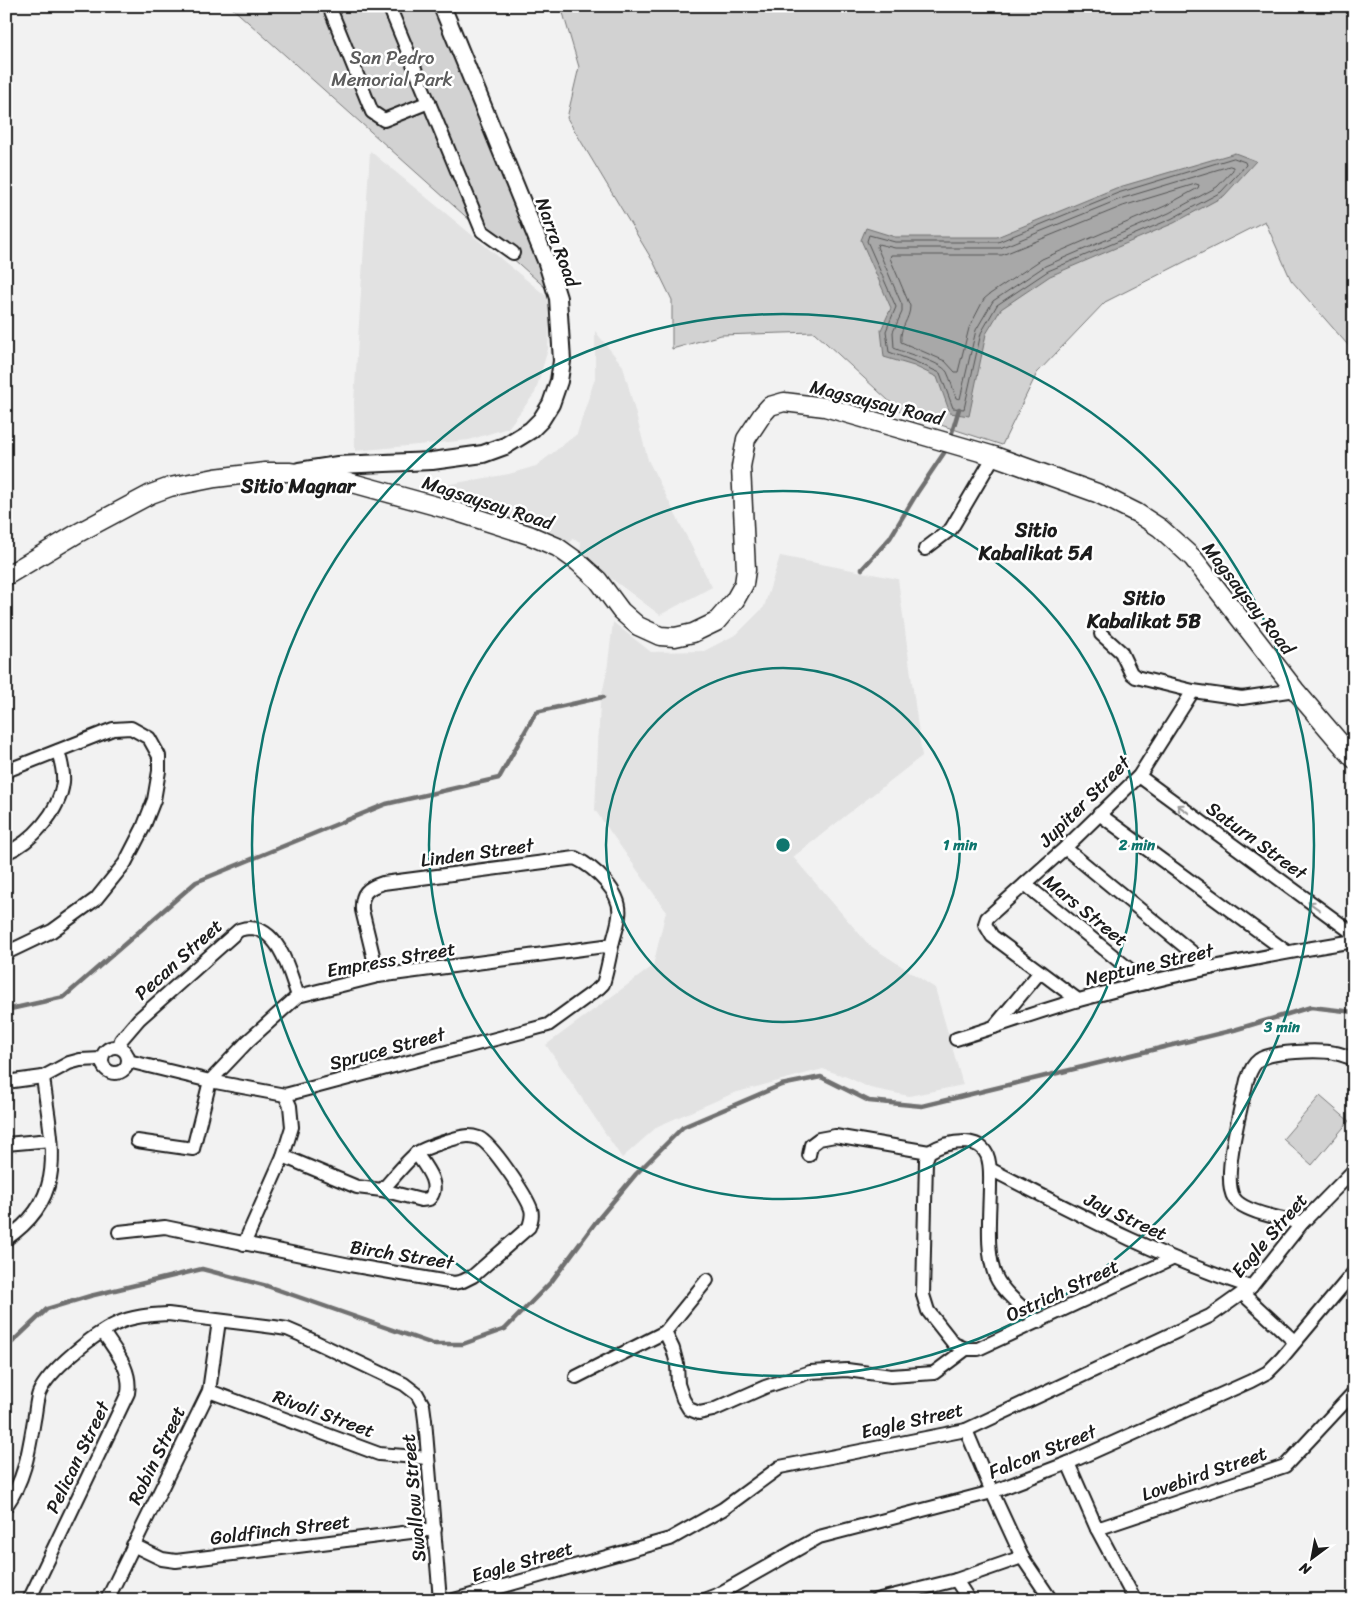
<svg xmlns="http://www.w3.org/2000/svg" width="1360" height="1606" font-family="Sriracha,sans-serif">
  <style>
    .built { fill: #e2e2e2 }
    .green { fill: #d2d2d2; stroke: #777 }
    .water { fill: #a8a8a8; stroke: #707070 }
    .lines { fill: none; stroke-linecap: round; stroke-linejoin: round }
    .shore { stroke: #545454; stroke-width: 1 }
    .stream { stroke: #707070; stroke-width: 4.5 }
    .minor-casing { stroke: #1c1c1c; stroke-width: 16 }
    .tertiary-casing { stroke: #1c1c1c; stroke-width: 20 }
    .secondary-casing { stroke: #1c1c1c; stroke-width: 21 }
    .minor { stroke: #fff; stroke-width: 12 }
    .tertiary { stroke: #fff; stroke-width: 16 }
    .secondary { stroke: #fff; stroke-width: 18 }
    .oneway { stroke: #999 }
    .ring { fill: none; stroke: #0f766e; stroke-width: 2.5 }
    .labels { text-anchor: middle; stroke-width: 5; stroke-linejoin: round; paint-order: stroke }
    .park-label { font-size: 19px; fill: #5c5c5c; stroke: #fff }
    .street-label { font-size: 19px; fill: #1c1c1c; stroke: #fff }
    .neighbourhood-label { font-size: 20px; font-weight: bold; fill: #1c1c1c; stroke: #fff }
    .centre { fill: #0f766e; stroke: #fff; stroke-width: 2.5 }
    .ring-label { font-size: 15px; text-anchor: middle; font-weight: bold; fill: #0f766e; stroke: #fff; stroke-width: 5; stroke-linejoin: round; paint-order: stroke }
  </style>
  <rect width="100%" height="100%" fill="#f2f2f2"/>
  <filter id="ink" filterUnits="userSpaceOnUse"><feTurbulence type="fractalNoise" baseFrequency=".02" numOctaves="2"/><feDisplacementMap in="SourceGraphic" scale="10" xChannelSelector="R" yChannelSelector="G"/><feConvolveMatrix kernelMatrix="1 2 1 2 8 2 1 2 1" color-interpolation-filters="sRGB"/></filter>
  <g filter="url(#ink)">
    <g class="built">
      <polygon points="370,151 551,300 548,349 535,393 508,428 469,440 355,451 354,402"/>
      <polygon points="595,331 623,366 648,460 712,587 660,615 580,555 581,542 572,539 569,545 438,486 509,474 536,466 577,434 595,378"/>
      <polygon points="780,556 898,579 922,756 793,857 869,945 935,988 963,1085 909,1096 870,1088 847,1077 823,1069 734,1093 658,1126 622,1158 546,1045 653,966 666,911 595,810 600,703 607,671 613,622 651,652 704,651 737,634 764,607"/>
    </g>
    <g class="green">
      <polygon points="230,6 435,6 548,290"/>
      <polygon points="561,6 1354,6 1354,352 1291,280 1265,221 1105,302 1037,373 1002,445 901,412 814,332 721,335 672,349 672,300 654,263 567,118 579,67"/>
      <polygon points="1320,1096 1349,1121 1312,1165 1283,1139"/>
    </g>
    <polygon class="water" points="1235,153 1256,161 1224,196 1174,223 1050,276 1001,309 986,334 969,416 950,413 937,377 914,366 884,357 881,330 891,308 861,240 866,228 895,237 997,237 1116,188"/>
    <g class="lines">
      <g class="shore">
        <polygon points="1234,158 1245,162 1246,165 1221,192 1171,219 1048,271 997,305 981,333 964,409 953,408 940,373 916,362 889,352 886,331 896,307 867,241 869,235 895,242 998,242 1118,193"/>
        <path d="M1230,166L1233,167V170L1217,187L1169,213L1045,266L993,301L976,330L960,399L956,398C953,390 951,380 947,372C940,361 906,354 894,348L893,332L902,312V305L877,247L878,244L895,248H1000L1120,199Z"/>
        <path d="M1196,184L1199,185L1198,188L1165,206L1042,259L990,294L984,299L969,328L958,372H955L945,361L901,342C899,327 910,320 910,306L890,258L891,255H1002L1123,206Z"/>
      </g>
      <g class="stream">
        <polyline points="950,439 959,409"/>
        <polyline points="862,569 890,538 917,493 948,447"/>
        <polyline points="6,1010 64,997 196,882 386,804 499,778 536,712 603,697"/>
        <polyline points="6,1348 47,1309 90,1296 202,1269 267,1286 433,1344 463,1344 505,1329 552,1281 595,1223 636,1174 683,1127 781,1085 821,1077 869,1101 922,1106 1234,1030 1311,1007 1354,1012"/>
      </g>
      <defs>
        <g id="minor">
          <polyline points="329,6 372,112 384,120 429,102"/>
          <polyline points="389,6 482,231 513,253"/>
          <polyline points="925,549 951,529 994,456"/>
          <polyline points="1101,634 1121,652 1131,673 1136,677 1193,691 1242,698 1295,690"/>
          <polyline points="6,771 113,729 131,728 149,738 159,756 159,771 154,800 143,828 125,863 96,899 52,931 6,953"/>
          <polyline points="1139,776 1354,934"/>
          <polyline points="1099,814 1287,952"/>
          <polyline points="1065,848 1211,968"/>
          <path d="M6,853C32,842 60,811 63,782C64,772 61,761 58,751"/>
          <polyline points="1025,884 1146,983"/>
          <polyline points="1078,1000 992,936 985,924 987,918 1065,848 1139,776 1193,691"/>
          <polyline points="994,1027 1040,972"/>
          <path d="M956,1039C997,1027 1038,1011 1079,1000C1169,975 1261,956 1354,941"/>
          <path d="M119,1047L121,1040L139,1019L239,930C242,929 247,928 250,928C280,929 290,974 298,996"/>
          <circle cx="115" cy="1060" r="13"/>
          <path d="M128,1061L210,1081L285,1095L548,1025L599,988L603,984C607,972 609,959 612,946C614,936 618,926 619,916C623,893 594,867 575,858L383,883C367,888 361,893 362,910L378,976"/>
          <polyline points="6,1082 43,1077 69,1063 80,1060 102,1059"/>
          <polyline points="137,1141 193,1149 210,1081 248,1041 298,996 378,976 612,945"/>
          <polyline points="6,1144 51,1140"/>
          <polyline points="809,1155 811,1145 819,1139 835,1136 929,1152"/>
          <path d="M283,1156L357,1187L382,1190L421,1200L429,1199C442,1186 425,1166 416,1153"/>
          <path d="M990,1169C1076,1213 1158,1257 1251,1287"/>
          <path d="M1302,1223C1287,1220 1242,1212 1234,1198C1221,1178 1242,1105 1247,1080C1250,1073 1252,1065 1259,1060C1271,1051 1320,1050 1335,1053C1341,1054 1348,1057 1354,1059"/>
          <path d="M119,1232L165,1227L350,1265L454,1283L463,1281L473,1276L529,1227C531,1221 533,1216 531,1209C526,1195 492,1144 479,1138C476,1137 471,1136 468,1136C459,1136 424,1148 417,1153C408,1159 391,1181 382,1190"/>
          <path d="M6,1239C70,1196 51,1143 43,1077"/>
          <polyline points="244,1244 283,1156 292,1127 290,1106 285,1095"/>
          <polyline points="1243,1294 1295,1342"/>
          <path d="M1038,1322C1025,1309 1003,1293 996,1277C985,1255 990,1210 990,1185C990,1176 991,1164 987,1155C982,1145 975,1143 965,1142C952,1142 940,1145 929,1152L926,1160L923,1295L928,1311L954,1344L966,1349H978L1172,1259"/>
          <polyline points="665,1332 707,1280"/>
          <polyline points="576,1377 665,1332 673,1349 677,1364 678,1384 683,1399 689,1409 699,1413 713,1410 765,1387 810,1372 847,1370 891,1376 934,1373 966,1349"/>
          <polyline points="209,1391 379,1454 428,1458"/>
          <polyline points="966,1430 992,1492 1022,1557 1051,1600"/>
          <polyline points="1068,1463 1097,1529 1135,1600"/>
          <path d="M6,1506C25,1480 29,1450 34,1420C36,1411 36,1401 39,1393C48,1371 94,1334 116,1324C132,1316 150,1315 168,1314L274,1327L287,1329L301,1335L404,1384L417,1394L423,1405L425,1420L440,1600"/>
          <polyline points="1097,1529 1285,1466 1354,1392"/>
          <polyline points="133,1545 162,1559 176,1561 435,1529"/>
          <polyline points="956,1580 969,1600"/>
          <path d="M29,1600L128,1393C132,1369 115,1351 103,1332"/>
          <polyline points="107,1600 209,1391 219,1321"/>
          <polyline points="454,1600 670,1539 723,1509 780,1467 966,1430 1210,1316 1251,1287 1302,1223 1354,1170"/>
          <polyline points="704,1600 717,1595 819,1537 992,1492 1068,1463 1251,1381 1268,1372 1281,1359 1354,1272"/>
          <polyline points="876,1600 956,1580 1022,1557"/>
        </g>
        <polyline id="tertiary" points="299,471 338,465 432,461 483,454 505,446 531,430 541,420 551,404 559,381 562,361 558,298 547,263 442,6"/>
        <polyline id="secondary" points="6,576 78,533 151,494 170,487 215,478 265,472 289,472 338,479 454,511 529,535 557,547 578,562 598,580 621,611 638,626 660,636 675,637 693,633 716,622 735,600 744,584 746,570 741,467 746,439 762,415 770,406 784,402 825,407 994,456 1097,493 1137,513 1160,528 1193,558 1295,690 1354,759"/>
      </defs>
      <use href="#minor" class="minor-casing"/>
      <use href="#tertiary" class="tertiary-casing"/>
      <use href="#secondary" class="secondary-casing"/>
      <use href="#minor" class="minor"/>
      <use href="#tertiary" class="tertiary"/>
      <use href="#secondary" class="secondary"/>
    </g>
    <defs><path id="oneway-shaft" d="M-6 0H5M1.5-3L5.5 0L1.5 3" fill="none" stroke-width="1.6" stroke-linecap="round" stroke-linejoin="round" transform="scale(1.25)"/></defs>
    <g class="oneway">
      <use href="#oneway-shaft" transform="translate(1183 809) rotate(-144)"/>
      <use href="#oneway-shaft" transform="translate(1314 906) rotate(-144)"/>
    </g>
  </g>
  <g class="ring">
    <circle cx="783" cy="845" r="177"/>
    <circle cx="783" cy="845" r="354"/>
    <circle cx="783" cy="845" r="531"/>
  </g>
  <g class="labels">
    <g class="park-label">
      <text x="392" y="64">San Pedro<tspan x="392" dy="22">Memorial Park</tspan></text>
    </g>
    <g class="street-label">
      <text transform="translate(558 242) rotate(70)" y="7">Narra Road</text>
      <text transform="translate(877 402) rotate(14)" y="7">Magsaysay Road</text>
      <text transform="translate(488 502) rotate(18)" y="7">Magsaysay Road</text>
      <text transform="translate(1249 598) rotate(52)" y="7">Magsaysay Road</text>
      <text transform="translate(1084 801) rotate(-45)" y="7">Jupiter Street</text>
      <text transform="translate(1257 840) rotate(36)" y="7">Saturn Street</text>
      <text transform="translate(477 852) rotate(-8)" y="7">Linden Street</text>
      <text transform="translate(1086 910) rotate(39)" y="7">Mars Street</text>
      <text transform="translate(178 959) rotate(-42)" y="7">Pecan Street</text>
      <text transform="translate(391 959) rotate(-10)" y="7">Empress Street</text>
      <text transform="translate(1149 964) rotate(-13)" y="7">Neptune Street</text>
      <text transform="translate(387 1048) rotate(-15)" y="7">Spruce Street</text>
      <text transform="translate(1126 1216) rotate(25)" y="7">Jay Street</text>
      <text transform="translate(1269 1235) rotate(-49)" y="7">Eagle Street</text>
      <text transform="translate(402 1254) rotate(9)" y="7">Birch Street</text>
      <text transform="translate(1062 1290) rotate(-25)" y="7">Ostrich Street</text>
      <text transform="translate(324 1413) rotate(20)" y="7">Rivoli Street</text>
      <text transform="translate(912 1420) rotate(-13)" y="7">Eagle Street</text>
      <text transform="translate(1042 1451) rotate(-22)" y="7">Falcon Street</text>
      <text transform="translate(156 1455) rotate(-64)" y="7">Robin Street</text>
      <text transform="translate(77 1457) rotate(-64)" y="7">Pelican Street</text>
      <text transform="translate(1204 1473) rotate(-19)" y="7">Lovebird Street</text>
      <text transform="translate(413 1498) rotate(-95)" y="7">Swallow Street</text>
      <text transform="translate(280 1529) rotate(-7)" y="7">Goldfinch Street</text>
      <text transform="translate(522 1561) rotate(-16)" y="7">Eagle Street</text>
    </g>
    <g class="neighbourhood-label">
      <text x="298" y="493">Sitio Magnar</text>
      <text x="1036" y="537">Sitio<tspan x="1036" dy="23">Kabalikat 5A</tspan></text>
      <text x="1144" y="605">Sitio<tspan x="1144" dy="23">Kabalikat 5B</tspan></text>
    </g>
  </g>
  <circle cx="783" cy="845" r="8" class="centre"/>
  <g class="ring-label">
    <text x="960" y="850">1 min</text>
    <text x="1137" y="850">2 min</text>
    <text x="1282" y="1032">3 min</text>
  </g>
  <rect width="1360" height="1606" fill="none" stroke="#fff" stroke-width="25"/>
  <rect x="12" y="12" width="1335" height="1581" fill="none" stroke="#1c1c1c" stroke-width="2" filter="url(#ink)"/>
  <g transform="translate(1312 1558) rotate(212)" stroke="#ffffff" stroke-width="4" paint-order="stroke">
  <path d="M0-4L9 19L0 12L-9 19Z" fill="#1c1c1c"/>
  <text y="-8" font-size="14" font-weight="bold" text-anchor="middle" fill="#1c1c1c">N</text>
  </g>
</svg>
